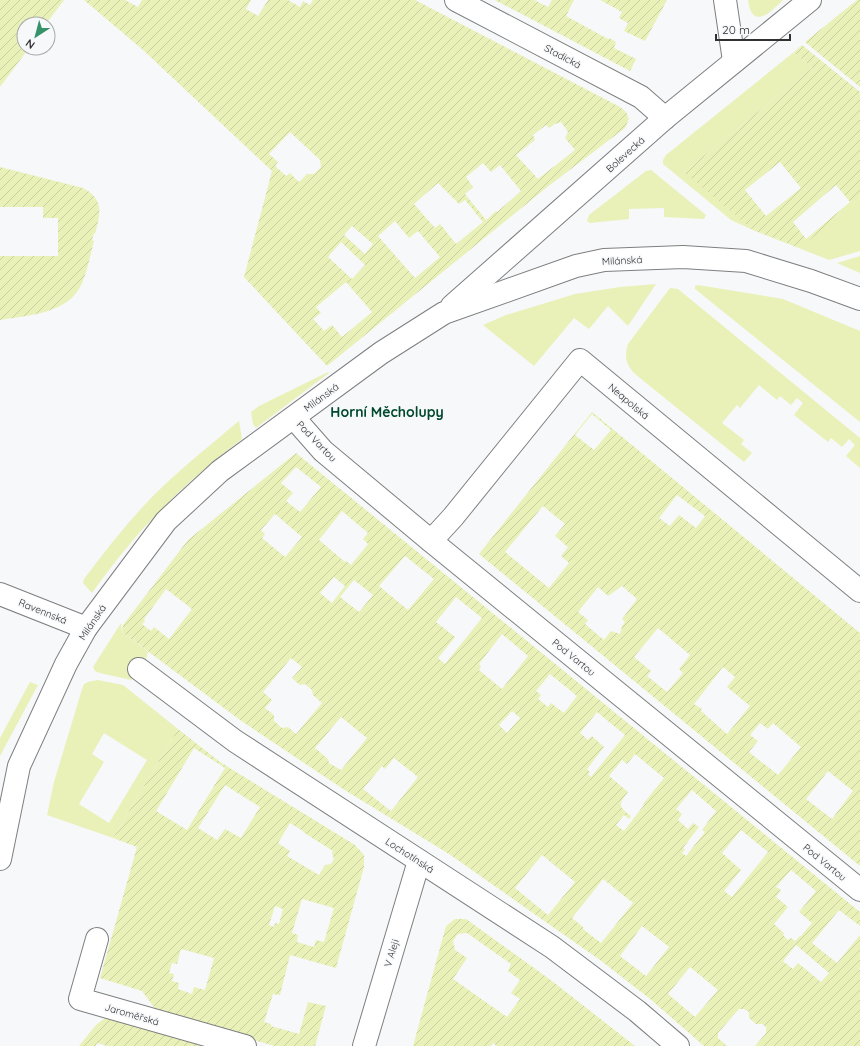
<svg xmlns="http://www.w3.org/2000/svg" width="860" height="1046" font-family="Quicksand,sans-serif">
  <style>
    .green { fill: #e9f1b8; fill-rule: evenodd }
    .garden { fill: url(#garden-furrows); fill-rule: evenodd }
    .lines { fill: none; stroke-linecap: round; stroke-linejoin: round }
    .minor-casing { stroke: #7e7f80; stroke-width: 24 }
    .minor { stroke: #fff; stroke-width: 22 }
    .labels { text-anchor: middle; stroke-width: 3; stroke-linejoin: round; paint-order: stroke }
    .street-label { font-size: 10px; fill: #313132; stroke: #f7f8fa }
    .district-label { font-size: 14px; font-weight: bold; fill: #00492e; stroke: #f7f8fa }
  </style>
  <defs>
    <pattern id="garden-furrows" width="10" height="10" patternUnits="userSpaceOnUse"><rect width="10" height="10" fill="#e9f1b8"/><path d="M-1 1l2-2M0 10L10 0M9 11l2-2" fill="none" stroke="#c8cf9f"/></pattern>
  </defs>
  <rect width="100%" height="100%" fill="#f7f8fa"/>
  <g class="green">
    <path d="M748,0H783C771,12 752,31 748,0Z"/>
    <polygon points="794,52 812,68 684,172 800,247 860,198 860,251 829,260 753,230 731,220 663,164 663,160 666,155"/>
    <polygon points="651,170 706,215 704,219 664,217 664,208 629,209 629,219 590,223 587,221 589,215 646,171"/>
    <polygon points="860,256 860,273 837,263"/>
    <polygon points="656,284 628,326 608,306 589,329 574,318 534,366 483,325 506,315 575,294 620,287"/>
    <polygon points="698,285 783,299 860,331 860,422 695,289 695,286"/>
    <path d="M670,288L678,289L860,438V468L846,456L855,445L849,439L842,447L831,438L828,442L794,415L803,403L797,398L791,405L780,396L777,400L759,385L740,408L737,405L722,423L744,440L741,444L752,453L744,462L635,374C626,365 624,356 628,344Z"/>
    <polygon points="328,372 329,373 256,428 253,424 251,412 259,406"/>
    <path d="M239,421L242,439C181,485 136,531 92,593L83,583L84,579C105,551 127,523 152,497C179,470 209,446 239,421Z"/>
    <polygon points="121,623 122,632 148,652 146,659 131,680 100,673 95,671 93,667"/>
    <path d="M98,680L123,685L178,729L113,838L47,815L54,782L83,686C86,681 93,681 98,680ZM104,733L147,760L109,823L79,804L104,762L92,754Z"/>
    <polygon points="30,682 38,685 0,756 0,738"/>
  </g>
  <g class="garden">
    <polygon points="0,0 64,0 46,24 24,24 24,48 29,48 0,87"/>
    <path d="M84,0H125L138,7L142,0H251L246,9L258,16L268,0H288L300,7L303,1L310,5L313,0H415L620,107L626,112L629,119L625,128L546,188L327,366L244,277L272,171L143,50ZM561,122L568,132L565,138L575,150L538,179L516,155L535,140L533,135L546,125L549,128L555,124ZM290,132L320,160L321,167L314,174H307L299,182L290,173L286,176L275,166L278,162L269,154ZM483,163L491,172L500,165L521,191L497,212L496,211L486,220L465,194L473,187L466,177ZM438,183L459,204L465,200L483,222L456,244L440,224L435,228L414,204ZM395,221L409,238L418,231L440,257L415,278L378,236ZM352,226L373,244L365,254L344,235ZM341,242L365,265L352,279L328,257ZM346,282L372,312L342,337L332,325L324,331L313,319L321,313L316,307Z"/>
    <polygon points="495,0 534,0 548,7 552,0 574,0 566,16 608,39 609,38 616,42 614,48 636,59 630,71"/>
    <polygon points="600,0 667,0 645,41 624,31 628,23 619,18 622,12"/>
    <polygon points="857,0 860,0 860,87 805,42"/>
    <path d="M802,45L860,92V198L800,248L753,230L684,172L812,68L794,52ZM780,162L801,188L766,216L745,190ZM836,185L850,202L806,239L793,222Z"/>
    <path d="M0,167L83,188C105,200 100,214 95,234L94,233L92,240L94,241C90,255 88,270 82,283C69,314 29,315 0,320V256H58V218H43V207H0Z"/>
    <path d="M592,412L860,633V866L479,554ZM592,414L611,430L594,450L575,435ZM677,495L705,516L696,528L679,515L670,526L659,518ZM543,506L565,524L555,536L568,547L561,556L569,563L549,588L505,552ZM622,586L637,599L622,619L625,622L622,626L620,634L611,631L604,640L585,624L588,620L578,612L598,587L608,596ZM658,628L690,655L679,669L683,673L667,692L647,676L651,671L634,657ZM723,667L735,677L727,687L750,706L727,734L701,711L702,709L694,704ZM760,723L768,729L773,723L801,747L778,775L749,752L758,741L750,735ZM828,771L853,791L832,819L806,799Z"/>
    <path d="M296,453L860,912V926L839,910L812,943L837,963L860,935V967L859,969L860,970V1046H755L766,1033V1027L762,1024H756L749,1018V1012L744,1009H739L718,1033V1038L727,1046H704L649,998L600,960L449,854L343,789L240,720L122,632L123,625L188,540ZM296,467L321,487L300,512L286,501L293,493L281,483ZM342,511L368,533L363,539L368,544L351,565L346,561L345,562L319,540ZM275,514L302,537L285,557L262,538L265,534L261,530ZM405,556L434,579L408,610L379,586ZM334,577L345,586L332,603L320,593ZM354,580L373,595L359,612L340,597ZM166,589L192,609L169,639L154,627L151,631L142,624L145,621L144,619ZM456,597L482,618L445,664L438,658L455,637L436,622ZM502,634L528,656L502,689L479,670L481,667L479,664ZM291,658L302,667L292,678L300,685L305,684L312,690L313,695L322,703L296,734L288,727L282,728L274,721V715L265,708L272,700L263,692ZM550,674L577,696L564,713L551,703L548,707L538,699L541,695L536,691ZM512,711L520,718L507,733L499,725ZM597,712L625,735L591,777L588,774L590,772L587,769L604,747L592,736L588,740L580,733ZM341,717L367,738L341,770L329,763L328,759L315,748ZM635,754L664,778L643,804L644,805L624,831L616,825L624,815L629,819L631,816C618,806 618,805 628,792L609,776L622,760L627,764ZM394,758L418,777L391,811L363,789L382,766L385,769ZM692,790L716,811L702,830L705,832L686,856L682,853L685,850L683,848L699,827L693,823L688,829L678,820L682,814L676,809ZM741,830L768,852L732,897L724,891L741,870L722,853ZM542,855L575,882L548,915L515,888ZM791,870L816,891L799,912L812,923L801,936H800L795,941L791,938L788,940L783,935L784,933L774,924L788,907L776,897L781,890L776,887ZM603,879L633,903L601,943L583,929V927L572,918ZM642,926L669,947L646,976L620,956ZM796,945L829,973L821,982L798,963L793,969L783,961ZM690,967L718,990L695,1017L668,994Z"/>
    <path d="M178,729L220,762L355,845L364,855V867L336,968L290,955L280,995L273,994L264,1022L271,1024V1026L299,1034L308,1002L326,1006L315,1046H275L159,1014L142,991L100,978L137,847L113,838ZM194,748L225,768L187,830L156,811ZM225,785L260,807L241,838L225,829L217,840L198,828ZM290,823L303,831V832L333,851L332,853L334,859L331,864L325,865L319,875L287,856L290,851L278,843ZM302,899L334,908L324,942L316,940L314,947L297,942L298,935L292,933ZM275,906L283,909L279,924L275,923L274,927L269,925ZM181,949L214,958L205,990L194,987L192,994L178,989L179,983L172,981L174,974L169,973L172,963L177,964Z"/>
    <path d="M455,919H466L552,981L635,1046H497L493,1043L491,1046H413L446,926ZM467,933L511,964L508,971L520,980L511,993L520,999L507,1017L453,979L467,958L455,950L453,941L458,934Z"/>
    <polygon points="105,1018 205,1046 107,1046 97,1043 96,1046 79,1046 96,1025"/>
  </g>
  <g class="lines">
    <defs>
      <g id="minor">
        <polyline points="456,0 641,97 665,118"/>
        <polyline points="725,0 734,61"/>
        <polyline points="452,306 665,118 810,0"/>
        <polyline points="294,418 323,451 431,541 860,890"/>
        <polyline points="431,541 453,517 580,360 860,591"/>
        <polyline points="0,594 86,628"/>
        <polyline points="139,669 235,741 552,947 637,1011 678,1046"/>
        <polyline points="0,859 19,766 66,664 86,628 166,521 220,471 381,353 444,313 576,266 604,260 683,257 746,261 811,281 860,299"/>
        <polyline points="97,939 80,999 245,1046"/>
        <polyline points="364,1046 419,861"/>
      </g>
    </defs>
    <use href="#minor" class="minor-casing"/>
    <use href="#minor" class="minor"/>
  </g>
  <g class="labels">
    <g class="street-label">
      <text transform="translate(563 56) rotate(28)" y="4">Stadická</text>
      <text transform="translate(625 154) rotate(-42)" y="4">Bolevecká</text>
      <text transform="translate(622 260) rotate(-3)" y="4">Milánská</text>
      <text transform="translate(321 397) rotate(-36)" y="4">Milánská</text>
      <text transform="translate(629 401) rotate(40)" y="4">Neapolská</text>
      <text transform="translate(317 441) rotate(46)" y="4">Pod Vartou</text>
      <text transform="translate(43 611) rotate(22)" y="4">Ravennská</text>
      <text transform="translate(92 622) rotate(-56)" y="4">Milánská</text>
      <text transform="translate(574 657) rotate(39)" y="4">Pod Vartou</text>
      <text transform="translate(410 855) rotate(33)" y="4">Lochotínská</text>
      <text transform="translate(825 862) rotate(39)" y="4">Pod Vartou</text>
      <text transform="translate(391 953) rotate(-73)" y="4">V Aleji</text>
      <text transform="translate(132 1014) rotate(16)" y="4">Jaroměřská</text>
    </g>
    <g class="district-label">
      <text x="387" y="417">Horní Měcholupy</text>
    </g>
  </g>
  <g transform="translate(36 36) rotate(216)"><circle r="19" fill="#f7f8fa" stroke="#a8a8aa"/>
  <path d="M0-3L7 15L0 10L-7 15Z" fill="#369269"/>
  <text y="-6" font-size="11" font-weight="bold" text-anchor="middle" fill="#313132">N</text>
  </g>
  <path d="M716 34v6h74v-6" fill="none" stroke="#313132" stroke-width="2"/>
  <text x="722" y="34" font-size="12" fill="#313132" stroke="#f7f8fa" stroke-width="3" paint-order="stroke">20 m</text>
</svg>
